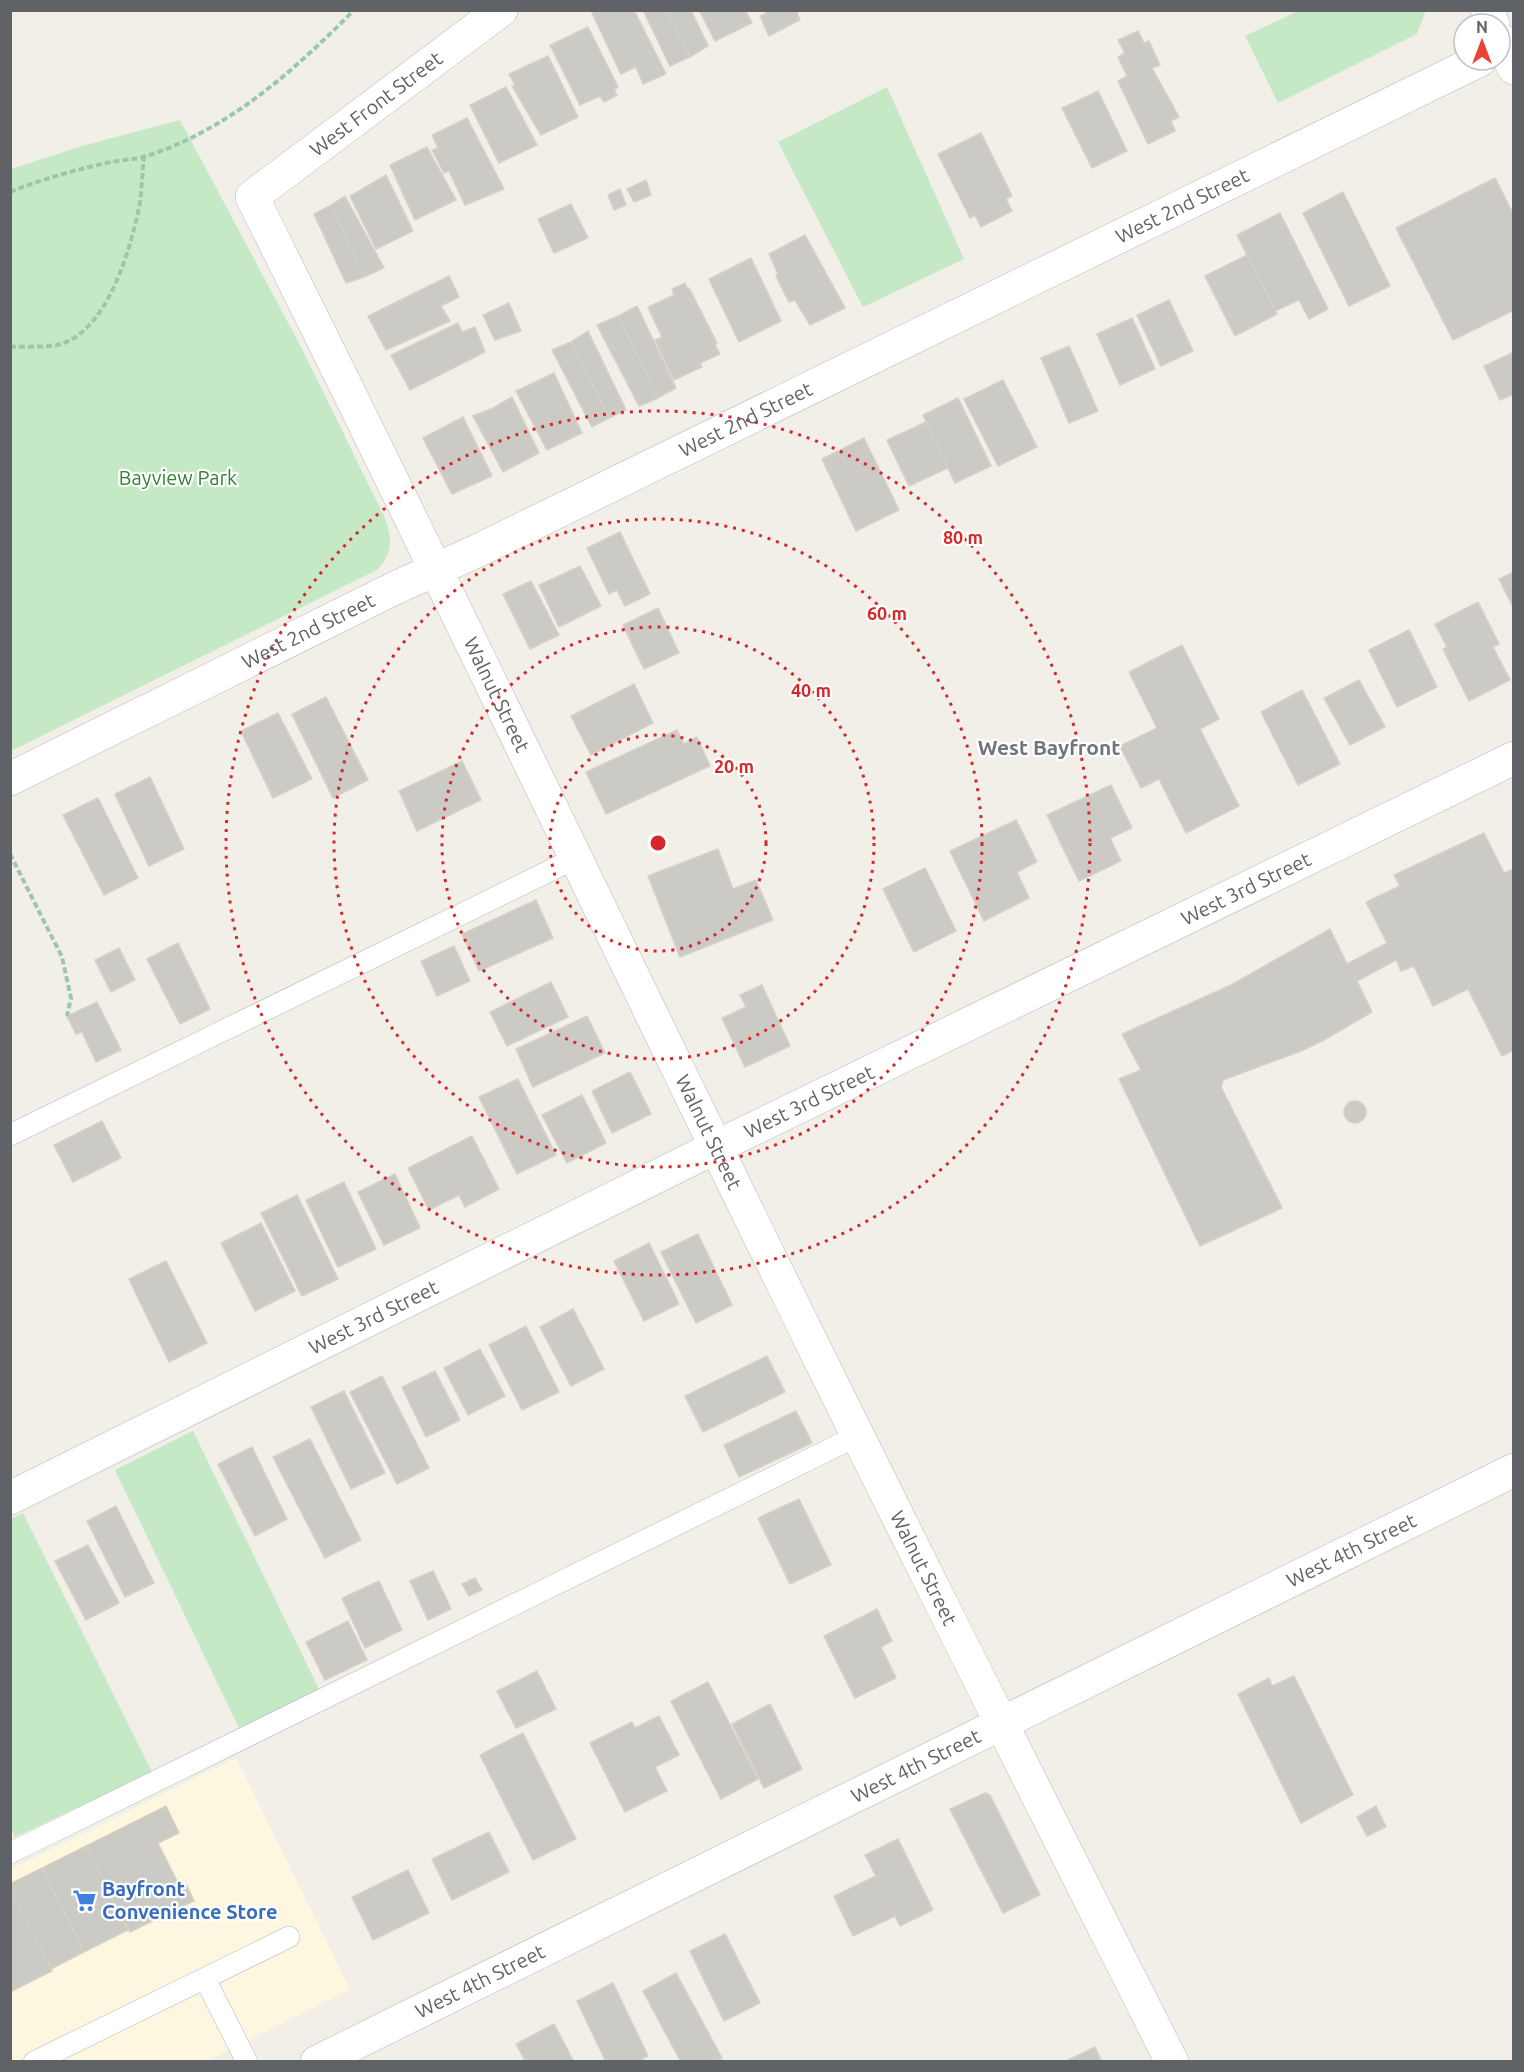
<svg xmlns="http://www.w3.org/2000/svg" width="1524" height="2072" font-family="Ubuntu,sans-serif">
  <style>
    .commercial { fill: #fef7e0 }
    .green { fill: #c5e8c5 }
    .building { fill: #cccac5; stroke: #d6d1c6; stroke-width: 1.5 }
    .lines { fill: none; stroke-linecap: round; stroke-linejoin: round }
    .lane-casing { stroke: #b5b8bc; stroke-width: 22 }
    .street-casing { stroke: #b5b8bc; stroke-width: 34 }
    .secondary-casing { stroke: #b6babf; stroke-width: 34 }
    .path { stroke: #9cc7a9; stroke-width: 4; stroke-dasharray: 6 3; stroke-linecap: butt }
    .lane { stroke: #fff; stroke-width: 21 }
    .street { stroke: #fff; stroke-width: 33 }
    .secondary { stroke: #fff; stroke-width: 33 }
    .ring { fill: none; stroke: #d62828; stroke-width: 3; stroke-dasharray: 3 6 }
    .labels { text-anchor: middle; stroke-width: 4.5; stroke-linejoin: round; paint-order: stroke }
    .street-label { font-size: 20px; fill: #5f6368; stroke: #fff }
    .park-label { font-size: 20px; fill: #348238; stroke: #fff }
    .shop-label { font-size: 20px; font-weight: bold; fill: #366cbe; stroke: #fff; text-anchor: start }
    .neighbourhood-label { font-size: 21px; font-weight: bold; fill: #70757a; stroke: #fff }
    .centre { fill: #d62828; stroke: #fff; stroke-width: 3 }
    .ring-label { font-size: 18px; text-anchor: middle; font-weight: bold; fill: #d62828; stroke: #fff; stroke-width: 4.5; stroke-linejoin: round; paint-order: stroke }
  </style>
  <rect width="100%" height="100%" fill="#f1efe8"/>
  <polygon class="commercial" points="236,1758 350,1989 206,2061 11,2062 11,1869"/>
  <g class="green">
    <polygon points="1424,10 1425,13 1417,34 1278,103 1245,36 1298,11"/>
    <polygon points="887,87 964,259 863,307 778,142"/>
    <path d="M180,120L303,351L385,518C392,538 393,554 377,570L11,751V169L82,146Z"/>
    <polygon points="193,1431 319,1689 239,1728 115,1470"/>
    <polygon points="23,1513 152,1772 15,1837 11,1827 10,1519"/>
  </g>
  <g class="building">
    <polygon points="634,10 666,74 643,84 636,67 621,74 591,11"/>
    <polygon points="643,10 667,10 690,57 670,66"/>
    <polygon points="667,10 691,10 708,46 690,57"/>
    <polygon points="699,10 745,10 752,23 715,41"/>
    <polygon points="772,10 796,10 800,20 769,36 760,16"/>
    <polygon points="588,27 618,87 614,90 617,95 604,102 600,96 580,105 550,45"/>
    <polygon points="1138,31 1144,43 1149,41 1160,65 1152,68 1179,117 1171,121 1175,131 1148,144 1118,81 1127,76 1118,57 1125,53 1118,40"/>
    <polygon points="548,56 578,117 541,135 512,86 515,85 509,74"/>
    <polygon points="506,87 537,145 499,163 470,105"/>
    <polygon points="1098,91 1127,151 1092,168 1062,108"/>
    <polygon points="467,118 504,189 465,205 449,171 444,173 432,150 438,148 432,135"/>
    <polygon points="981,133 1012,196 1006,199 1012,211 981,227 975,215 970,218 938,154"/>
    <polygon points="427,147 456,200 415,220 390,165"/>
    <polygon points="386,175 413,231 376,249 350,196"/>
    <polygon points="1495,178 1514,216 1514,310 1453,340 1396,228"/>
    <polygon points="646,180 651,195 634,202 627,189"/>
    <polygon points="620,189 626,205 614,210 608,195"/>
    <polygon points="1343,192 1390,286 1349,306 1303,213"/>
    <polygon points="345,196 384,268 364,277 331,205"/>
    <polygon points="571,204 588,238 554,253 538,219"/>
    <polygon points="331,205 364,277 346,283 314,214"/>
    <polygon points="1280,213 1328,309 1309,319 1299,300 1275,311 1237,235"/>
    <polygon points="805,235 845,308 810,325 795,300 789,302 776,276 778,274 769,254"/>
    <polygon points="1247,255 1277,314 1235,336 1205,276"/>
    <polygon points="751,258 781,321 739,342 709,279"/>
    <polygon points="449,276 459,297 441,306 450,321 386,350 368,316"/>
    <polygon points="685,283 687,289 689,288 717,343 715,345 720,354 700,363 702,367 674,380 655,340 662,337 648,307 674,295 672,289"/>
    <polygon points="1169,300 1193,351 1161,366 1137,315"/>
    <polygon points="509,303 521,331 495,340 483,315"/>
    <polygon points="637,306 676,388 658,398 618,316"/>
    <polygon points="618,316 658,398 639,406 597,325"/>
    <polygon points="1132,318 1155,369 1120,385 1097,334"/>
    <polygon points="458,323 462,332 475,327 485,352 410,390 391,355"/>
    <polygon points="588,331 626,410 609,418 571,342"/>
    <polygon points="571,342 609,418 592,427 552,350"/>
    <polygon points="1069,346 1098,411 1069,423 1041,358"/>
    <polygon points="1514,352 1514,394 1500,400 1484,366"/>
    <polygon points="554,373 582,433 547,450 516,391"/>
    <polygon points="1003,380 1037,447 998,466 964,399"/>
    <polygon points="512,397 539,453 503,472 473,416 493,408"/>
    <polygon points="958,398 991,466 955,483 923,415"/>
    <polygon points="463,417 492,476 452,494 423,438"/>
    <polygon points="926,422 948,468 909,486 887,440"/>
    <polygon points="864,438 899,510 856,531 822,459"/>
    <polygon points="620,532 650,594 625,606 617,590 609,594 587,548"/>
    <polygon points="580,566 601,606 559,627 539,585"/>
    <polygon points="1514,572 1514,609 1499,579"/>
    <polygon points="531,581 559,635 530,649 503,594"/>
    <polygon points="1478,602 1499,644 1493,647 1510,680 1469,701 1443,649 1447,647 1435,624"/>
    <polygon points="658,608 679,653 644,669 623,625"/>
    <polygon points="1409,630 1437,687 1397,707 1369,650"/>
    <polygon points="1182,645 1219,719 1200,729 1239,806 1186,833 1159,779 1141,788 1120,746 1157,728 1129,672"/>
    <polygon points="1359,680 1385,727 1350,745 1324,698"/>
    <polygon points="634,684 653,723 591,755 571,716"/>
    <polygon points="1302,690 1340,764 1298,785 1261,712"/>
    <polygon points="326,697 368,780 333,798 292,714"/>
    <polygon points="278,713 312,779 273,798 241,731"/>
    <polygon points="677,730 684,744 697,737 710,766 606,814 586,772"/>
    <polygon points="462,761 481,800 417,831 399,791"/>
    <polygon points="150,777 184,849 149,866 115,794"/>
    <polygon points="1111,785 1132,828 1110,838 1121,861 1079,881 1047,815"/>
    <polygon points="98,798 138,878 104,895 63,815"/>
    <polygon points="1016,820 1037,862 1017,872 1029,898 984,921 950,851"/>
    <polygon points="1484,833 1504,873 1514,869 1514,1050 1502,1056 1468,989 1433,1006 1414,966 1401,971 1396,960 1357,981 1372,1012 1324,1040 1301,1051 1223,1080 1221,1087 1282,1208 1200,1246 1119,1079 1141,1070 1122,1034 1231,985 1330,929 1347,964 1387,943 1366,902 1400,886 1394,875"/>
    <polygon points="718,849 733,889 756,880 773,920 680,957 648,876"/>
    <polygon points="925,868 956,931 914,952 883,889"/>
    <polygon points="536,900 553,938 479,971 462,934"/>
    <polygon points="178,943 210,1009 180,1024 147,959"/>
    <polygon points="454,946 470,981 437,996 421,961"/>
    <polygon points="119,948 135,980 111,992 95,960"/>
    <polygon points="551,982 568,1017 507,1046 490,1012"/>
    <polygon points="762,985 790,1046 745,1067 722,1018 746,1007 740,995"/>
    <polygon points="97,1002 121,1050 96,1062 82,1032 76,1034 67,1016"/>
    <polygon points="587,1016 605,1053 533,1087 516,1049"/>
    <polygon points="630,1072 651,1114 612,1133 592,1091"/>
    <polygon points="518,1079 556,1155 517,1174 479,1097"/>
    <polygon points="582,1095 606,1143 567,1163 542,1115"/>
    <circle cx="1355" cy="1112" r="11"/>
    <polygon points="102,1121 121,1158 73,1182 54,1145"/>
    <polygon points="472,1136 499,1189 465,1207 459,1195 429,1210 408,1168"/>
    <polygon points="395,1174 420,1228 384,1245 358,1192"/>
    <polygon points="344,1182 376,1249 338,1267 306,1200"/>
    <polygon points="297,1195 338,1279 302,1296 261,1213"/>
    <polygon points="261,1223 295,1291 255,1311 221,1243"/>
    <polygon points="698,1234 732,1305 696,1323 661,1252"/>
    <polygon points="649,1243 679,1304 644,1321 614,1261"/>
    <polygon points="166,1261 207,1343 169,1362 129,1279"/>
    <polygon points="573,1309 604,1369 571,1386 540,1327"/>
    <polygon points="526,1326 559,1392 522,1410 489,1345"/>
    <polygon points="480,1349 505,1396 468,1415 444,1368"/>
    <polygon points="767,1356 785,1392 703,1432 685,1396"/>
    <polygon points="435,1371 460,1420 426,1437 402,1387"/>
    <polygon points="382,1376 429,1468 397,1484 350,1392"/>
    <polygon points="344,1391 385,1473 351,1489 311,1407"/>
    <polygon points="796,1411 812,1443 739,1477 724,1445"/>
    <polygon points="310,1439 361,1540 325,1558 273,1457"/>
    <polygon points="252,1447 287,1519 255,1536 218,1464"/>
    <polygon points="799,1499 831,1565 790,1584 758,1518"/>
    <polygon points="116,1506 154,1583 125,1597 87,1521"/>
    <polygon points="88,1545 119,1603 86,1620 55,1561"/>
    <polygon points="433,1571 451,1609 428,1620 410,1581"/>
    <polygon points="475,1578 482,1590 469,1596 462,1584"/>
    <polygon points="379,1581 402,1630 365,1648 342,1598"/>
    <polygon points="877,1609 892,1641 881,1647 896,1678 855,1698 824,1636"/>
    <polygon points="348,1621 367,1660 325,1680 306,1642"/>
    <polygon points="537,1671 556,1709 516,1728 497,1691"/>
    <polygon points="1294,1676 1353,1795 1301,1823 1238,1694 1269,1678 1272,1686"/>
    <polygon points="708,1682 758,1779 721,1799 671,1701"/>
    <polygon points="770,1704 802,1769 764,1788 732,1724"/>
    <polygon points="659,1716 679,1755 655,1767 667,1791 625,1812 590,1743 632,1722 635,1728"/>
    <polygon points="523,1733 576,1839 533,1860 480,1755"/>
    <polygon points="985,1793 990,1795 1040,1895 1003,1913 950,1809"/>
    <polygon points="166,1806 179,1833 158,1843 180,1887 186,1884 194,1901 130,1932 86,1846"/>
    <polygon points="1376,1806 1386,1827 1367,1836 1357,1817"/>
    <polygon points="489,1832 509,1872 452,1900 432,1859"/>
    <polygon points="898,1839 933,1910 900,1926 895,1916 853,1936 834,1896 876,1876 865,1855"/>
    <polygon points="86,1846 128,1930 84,1952 42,1868"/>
    <polygon points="42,1868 84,1952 51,1969 10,1889 10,1884"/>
    <polygon points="408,1870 429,1913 373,1940 352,1897"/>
    <polygon points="10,1889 52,1971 10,1992"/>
    <polygon points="725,1934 760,2003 724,2021 690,1951"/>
    <polygon points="676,1973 722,2058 715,2062 681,2062 643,1991"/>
    <polygon points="613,1983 648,2056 637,2062 606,2062 577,2001"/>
    <polygon points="554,2024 574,2062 526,2062 516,2044"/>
    <polygon points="1095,2047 1102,2062 1064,2062"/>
  </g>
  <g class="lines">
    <defs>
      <g id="lane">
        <polyline points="10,1135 576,858"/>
        <polyline points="10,1853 859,1435"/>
        <polyline points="205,1979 247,2062"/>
        <polyline points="34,2062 289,1937"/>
      </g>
      <g id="street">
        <path id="s1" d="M501,10L252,197C410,512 561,829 715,1145C864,1452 1018,1757 1172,2062"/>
        <polyline points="1487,10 1493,24"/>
        <polyline points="1500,40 1514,68"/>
        <path id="s2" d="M10,1498L716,1147L1514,758"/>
        <path id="s3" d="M317,2062L1514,1470"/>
      </g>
      <g id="secondary">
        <polyline points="1500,50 1514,43"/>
        <path id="s4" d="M10,779L395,588L477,551L1480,60"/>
      </g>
    </defs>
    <use href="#lane" class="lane-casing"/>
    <use href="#street" class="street-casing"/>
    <use href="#secondary" class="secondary-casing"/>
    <g class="path">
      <path d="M10,192C40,180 71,171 102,164C117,160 133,160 147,156C229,129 294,71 354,10"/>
      <path d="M10,347C27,346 46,348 61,344C108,329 130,250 139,208C142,191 142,173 144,157"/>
      <polyline points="10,854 62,957 71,998 67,1016"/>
    </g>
    <use href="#lane" class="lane"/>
    <use href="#street" class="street"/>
    <use href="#secondary" class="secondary"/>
  </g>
  <g class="ring">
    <circle cx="658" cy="843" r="108"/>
    <circle cx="658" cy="843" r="216"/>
    <circle cx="658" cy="843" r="324"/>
    <circle cx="658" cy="843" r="432"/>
  </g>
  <defs>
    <symbol id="supermarket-bare" viewBox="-9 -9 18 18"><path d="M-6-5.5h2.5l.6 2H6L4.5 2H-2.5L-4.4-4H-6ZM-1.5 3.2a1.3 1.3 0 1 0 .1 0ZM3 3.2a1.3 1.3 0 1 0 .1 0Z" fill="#3f7fe0" stroke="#fff" stroke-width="2.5" paint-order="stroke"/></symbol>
  </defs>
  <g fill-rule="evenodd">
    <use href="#supermarket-bare" x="68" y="1884" width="33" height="33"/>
  </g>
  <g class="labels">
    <g class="street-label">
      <text transform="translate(376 104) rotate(-37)" y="7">West Front Street</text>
      <text dy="7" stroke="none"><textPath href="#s4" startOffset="1305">West 2nd Street</textPath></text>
      <text dy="7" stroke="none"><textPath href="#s4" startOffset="819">West 2nd Street</textPath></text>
      <text dy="7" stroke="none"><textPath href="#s4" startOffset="333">West 2nd Street</textPath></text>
      <text dy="7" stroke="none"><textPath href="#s1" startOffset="866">Walnut Street</textPath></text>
      <text dy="7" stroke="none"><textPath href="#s2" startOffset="1378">West 3rd Street</textPath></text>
      <text dy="7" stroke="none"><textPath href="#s2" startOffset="892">West 3rd Street</textPath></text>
      <text dy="7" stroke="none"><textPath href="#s1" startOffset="1352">Walnut Street</textPath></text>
      <text dy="7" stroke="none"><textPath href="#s2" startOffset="406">West 3rd Street</textPath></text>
      <text dy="7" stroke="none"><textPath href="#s3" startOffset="1154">West 4th Street</textPath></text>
      <text dy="7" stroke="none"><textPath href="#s1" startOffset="1838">Walnut Street</textPath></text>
      <text dy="7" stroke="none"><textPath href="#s3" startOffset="668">West 4th Street</textPath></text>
      <text dy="7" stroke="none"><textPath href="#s3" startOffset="182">West 4th Street</textPath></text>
    </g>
    <g class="park-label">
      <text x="178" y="485">Bayview Park</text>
    </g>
    <g class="shop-label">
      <text x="102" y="1896">Bayfront<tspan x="102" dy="23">Convenience Store</tspan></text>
    </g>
    <g class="neighbourhood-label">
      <text x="1049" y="755">West Bayfront</text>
    </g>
  </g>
  <circle cx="658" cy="843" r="9" class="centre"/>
  <g class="ring-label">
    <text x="963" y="544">80 m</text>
    <text x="887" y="620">60 m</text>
    <text x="811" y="697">40 m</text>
    <text x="734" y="773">20 m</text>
  </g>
  <rect width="1524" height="2072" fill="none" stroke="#5f6368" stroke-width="24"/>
  <g transform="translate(1482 42)"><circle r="28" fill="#ffffff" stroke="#bfc1c3" stroke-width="1.5"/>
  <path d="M0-4.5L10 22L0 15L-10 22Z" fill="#ea4335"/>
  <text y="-9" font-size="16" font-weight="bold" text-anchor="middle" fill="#5f6368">N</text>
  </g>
</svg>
